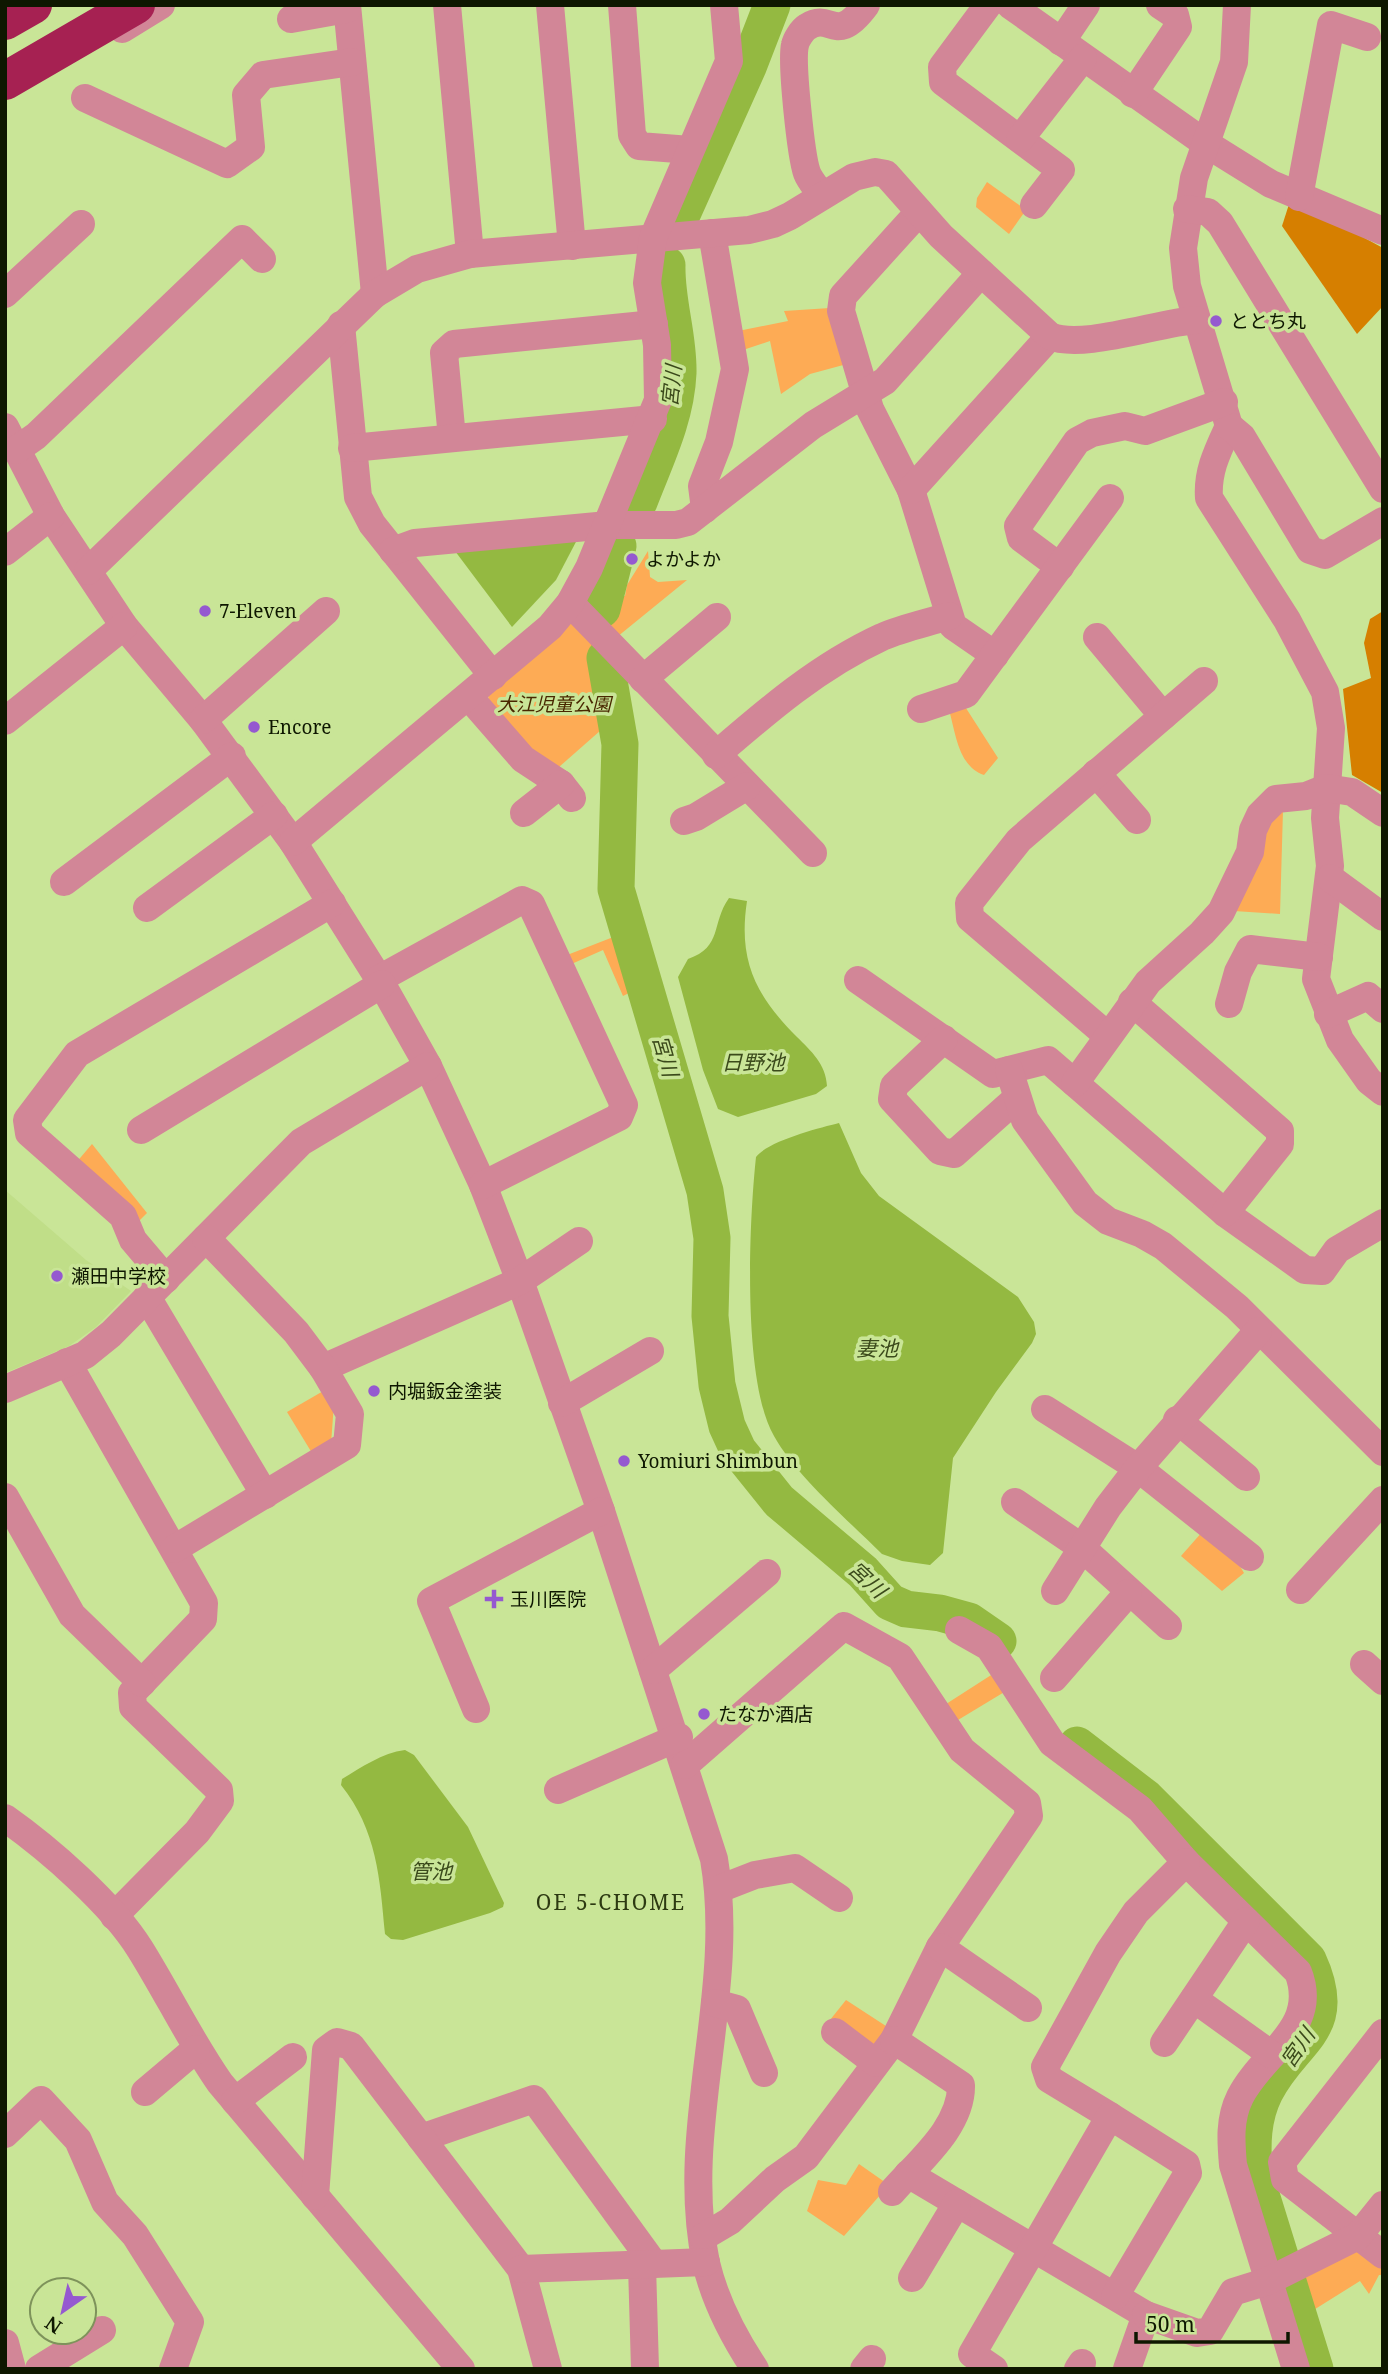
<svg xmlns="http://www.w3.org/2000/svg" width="1388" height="2374" font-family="'Noto Serif','Noto Sans JP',serif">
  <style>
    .built { fill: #c0de88 }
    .green { fill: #fdab55 }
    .forest { fill: #d67f00 }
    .water { fill: #94b941 }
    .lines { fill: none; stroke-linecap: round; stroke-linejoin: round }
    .river { stroke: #94b941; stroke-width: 37 }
    .minor { stroke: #d28697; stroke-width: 28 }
    .highway { stroke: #a62152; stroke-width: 38 }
    .poi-dot { fill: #9559d0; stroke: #c9e597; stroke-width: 2.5 }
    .labels { text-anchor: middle; stroke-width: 7; stroke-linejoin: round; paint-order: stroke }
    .poi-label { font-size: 19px; fill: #0e1700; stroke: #c9e597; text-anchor: start }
    .park-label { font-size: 19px; font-style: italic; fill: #492700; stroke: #c9e597 }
    .water-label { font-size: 21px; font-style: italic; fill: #3b4a1b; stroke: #c9e597 }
    .neighbourhood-label { font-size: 21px; letter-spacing: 2px; fill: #2d3a12; stroke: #c9e597 }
  </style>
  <rect width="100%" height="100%" fill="#c9e597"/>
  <polygon class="built" points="5,1190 86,1260 131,1291 96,1327 69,1346 5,1373"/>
  <g class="green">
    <polygon points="987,182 1026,210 1009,234 976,207 977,198"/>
    <polygon points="830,308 847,364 810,374 781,394 770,341 743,350 738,331 788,321 784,311"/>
    <polygon points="648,551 650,577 658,582 687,580 617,637 607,627 610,595 625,596 627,585"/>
    <path d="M568,619L599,648L609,723L559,767C536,753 490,723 488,695Z"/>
    <path d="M964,705L998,758L984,775C958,766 956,734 949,710Z"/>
    <polygon points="1283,810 1280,914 1234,911 1269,820"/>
    <polygon points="621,934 641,987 623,996 603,950 567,966 562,957"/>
    <polygon points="92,1144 147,1213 139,1221 75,1164"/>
    <polygon points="325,1390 334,1403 331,1444 312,1453 287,1412"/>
    <polygon points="1203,1531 1235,1558 1244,1573 1222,1591 1181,1556"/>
    <polygon points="999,1670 1006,1691 953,1723 943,1706"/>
    <polygon points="846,2000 889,2028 873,2052 830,2020"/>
    <polygon points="859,2164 889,2185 844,2236 807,2211 818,2180 846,2185"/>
    <polygon points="1350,2249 1383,2262 1383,2275 1379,2275 1369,2294 1360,2281 1312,2311 1296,2282"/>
  </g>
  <g class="forest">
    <polygon points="1291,198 1383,248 1383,306 1357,334 1282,226"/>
    <polygon points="1383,611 1383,793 1352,775 1343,689 1371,678 1364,643 1370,619"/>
  </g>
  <g class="water">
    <polygon points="578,538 556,580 512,627 455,551"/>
    <path d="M729,898L747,901C738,960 755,995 797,1037C811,1051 826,1064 827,1086L816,1094L738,1117L718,1109L703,1070L678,977L688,959C723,947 711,923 729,898Z"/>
    <path d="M839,1123L861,1173L879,1196L1018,1297L1034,1322L1036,1334L1032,1343L996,1392L953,1458L943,1553L930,1565L902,1561L882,1554C849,1521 796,1476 774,1436C742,1381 749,1222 756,1157C768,1141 819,1128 839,1123Z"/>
    <path d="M405,1750L414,1755L468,1827L504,1903L503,1907L490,1913L403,1940L391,1939L385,1934C380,1879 377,1830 341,1785L342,1779C362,1767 382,1753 405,1750Z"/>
  </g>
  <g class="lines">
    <g class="river">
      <polyline points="679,221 748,67 772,5"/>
      <path d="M639,502C655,460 676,419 678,373C679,336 666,302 667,265"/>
      <polyline points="602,609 618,546"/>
      <polyline points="605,658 620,744 616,889 705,1191 712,1238 710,1316 717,1385 727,1426 738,1450 779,1501 863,1572 890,1602 906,1609 940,1613 969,1621 998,1641"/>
      <path d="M1077,1745L1146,1798L1308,1960C1341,2031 1293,2037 1265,2092C1252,2118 1252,2145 1254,2172L1315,2369"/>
    </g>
    <g class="minor">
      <polyline points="347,5 375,294"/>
      <polyline points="447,5 470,254"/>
      <polyline points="550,5 572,246"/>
      <polyline points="622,5 632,135 639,146 690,150"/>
      <polyline points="988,5 942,67 943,82 1061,170 1034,205"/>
      <polyline points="1010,5 1205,143 1271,184 1383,231"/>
      <path d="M1237,5L1234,62L1194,178L1183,248L1187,286L1229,426C1218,450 1207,471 1209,498L1287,620L1325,692L1331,728L1325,818L1330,866L1316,979L1340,1040L1369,1081L1383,1092"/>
      <polyline points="291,19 347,9"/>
      <polyline points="122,29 161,5"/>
      <polyline points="1061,42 1086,5"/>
      <polyline points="1133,94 1178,27 1175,15 1160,5"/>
      <polyline points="85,98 227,164 251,147 246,95 263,75 352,62"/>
      <polyline points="1020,139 1083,58"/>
      <path d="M822,196C818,189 810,181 807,173C801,156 791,62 795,45C796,40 802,30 807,27C832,11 835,47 866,5"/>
      <polyline points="1299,197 1331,25 1367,37"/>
      <polyline points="1187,209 1208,212 1220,223 1383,489"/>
      <polyline points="919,212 843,296 841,311 870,409 911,490 953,626 995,655"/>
      <polyline points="5,294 81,224"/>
      <polyline points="341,325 358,497 372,524 493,676"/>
      <polyline points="1229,426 1242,437 1310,550 1325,555 1383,521"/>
      <path d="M5,427L51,516L124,626L203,720L293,842L379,979L428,1066L483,1185L520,1281L601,1511L714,1859C737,1993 678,2129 706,2263C715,2301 733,2336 755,2369"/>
      <polyline points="452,438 444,353 454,344 654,324"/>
      <polyline points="352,448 653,419"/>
      <polyline points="16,450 36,436 242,239 262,259"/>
      <polyline points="911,490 1050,336"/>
      <polyline points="705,509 702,486 719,442 735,369 712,233"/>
      <polyline points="393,551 415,543 608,525 676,525 688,522 813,425 885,381 981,273"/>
      <polyline points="5,552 51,516"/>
      <polyline points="1060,567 1021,538 1018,526 1077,441 1092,433 1125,426 1145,431 1224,402"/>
      <path d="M88,571L375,294L417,269L470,254L749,230L773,224L790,216L854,177L875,172L886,174L941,236L1050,336C1081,350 1157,323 1196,320"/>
      <polyline points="570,603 813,853"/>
      <polyline points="1097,637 1163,716"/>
      <polyline points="643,679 717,617"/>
      <polyline points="469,697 523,759 561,784 572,798"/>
      <polyline points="921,709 966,694 1110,498"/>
      <polyline points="203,720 326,611"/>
      <polyline points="5,721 124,626"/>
      <path d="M716,755C768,710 819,666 882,637C903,628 927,623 949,616"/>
      <polyline points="1096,773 1137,820"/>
      <polyline points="524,813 561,784"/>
      <polyline points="684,821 696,817 747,786"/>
      <polyline points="293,842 550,627 570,603 589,568 658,400 657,345 647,283 653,238 729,61 724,5"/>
      <polyline points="1330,878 1383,917"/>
      <polyline points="64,882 232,756"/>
      <polyline points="147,908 274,815"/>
      <polyline points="379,979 522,900 531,904 624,1105 619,1117 483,1185"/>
      <polyline points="858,980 993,1074 1048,1060 1225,1213 1305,1270 1322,1271 1337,1250 1383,1223"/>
      <polyline points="1132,1002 1280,1131 1280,1144 1225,1213"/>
      <polyline points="1229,1004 1238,972 1250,949 1319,957"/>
      <polyline points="1328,1014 1368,996 1383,1009"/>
      <polyline points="1108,1036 970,918 969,903 1019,840 1204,681"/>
      <polyline points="944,1039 894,1086 892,1099 940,1151 954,1154 1016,1099"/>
      <polyline points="1009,1070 1025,1120 1085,1203 1108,1221 1142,1234 1163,1246 1237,1307 1383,1452"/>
      <polyline points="1075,1083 1148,982 1202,933 1221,912 1250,852 1253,830 1260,815 1276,799 1306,796 1326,788 1352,792 1383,813"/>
      <polyline points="141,1130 382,984"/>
      <polyline points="166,1279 133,1240 123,1216 29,1133 27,1120 77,1054 332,903"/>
      <polyline points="147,1297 265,1495"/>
      <polyline points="67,1362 204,1603 203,1619 132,1693 133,1707 219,1790 220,1801 197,1832 114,1916"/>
      <polyline points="323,1368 520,1281 579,1241"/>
      <polyline points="5,1389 85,1355 111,1334 301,1142 428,1066"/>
      <polyline points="562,1403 650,1351"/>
      <polyline points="1045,1409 1138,1468 1250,1557"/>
      <polyline points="1177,1420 1246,1477"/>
      <polyline points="5,1497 72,1615 142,1683"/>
      <polyline points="1015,1502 1081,1547 1168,1626"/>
      <polyline points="174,1549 347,1445 350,1414 323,1368 296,1332 206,1238"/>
      <polyline points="1300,1590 1383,1500"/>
      <polyline points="1055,1591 1108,1507 1138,1468 1258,1331"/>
      <path d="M959,1630L989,1647L1052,1743L1140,1809L1186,1862L1298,1972C1320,2028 1262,2053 1240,2097C1229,2119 1231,2142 1233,2165L1296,2369"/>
      <polyline points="1364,1664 1383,1681"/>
      <polyline points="653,1670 767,1573"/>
      <polyline points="1054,1678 1128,1593"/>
      <polyline points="476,1709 431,1601 601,1511"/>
      <polyline points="685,1765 844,1626 900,1657 962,1750 1027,1803 1029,1816 940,1947 894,2040 806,2157 775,2179 730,2221 703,2237"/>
      <polyline points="558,1790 679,1737"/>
      <path d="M5,1818C49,1849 112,1904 140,1949C168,1994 190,2040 220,2083L461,2369"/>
      <polyline points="719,1889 755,1875 795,1868 839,1898"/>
      <polyline points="940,1947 1028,2008"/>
      <polyline points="1194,1999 1272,2055"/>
      <polyline points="715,2003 737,2009 764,2073"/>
      <polyline points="835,2032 876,2063"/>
      <polyline points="1383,2033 1282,2162 1285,2179 1383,2255"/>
      <polyline points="1164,2043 1246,1921"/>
      <polyline points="145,2092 196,2049"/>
      <polyline points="235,2101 293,2057"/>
      <polyline points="1110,2116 1049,2079 1045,2067 1108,1953 1136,1912 1186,1862"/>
      <polyline points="5,2134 41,2100 78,2140 105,2202 135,2235 190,2322 173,2369"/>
      <polyline points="421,2138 534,2099 654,2264"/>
      <polyline points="908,2174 1146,2315 1127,2369"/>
      <path d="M892,2192C918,2162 962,2127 961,2085L894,2040"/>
      <polyline points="315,2196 326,2050 337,2042 351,2046 521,2269 548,2369"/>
      <polyline points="642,2265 645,2369"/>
      <polyline points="521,2269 706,2262"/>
      <polyline points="912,2278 957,2203"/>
      <polyline points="1146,2315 1197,2333 1210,2331 1233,2292 1268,2281 1358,2236 1383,2205"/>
      <polyline points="5,2343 12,2369"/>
      <polyline points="39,2369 102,2330"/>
      <polyline points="864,2369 872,2359"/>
      <polyline points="994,2369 972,2354 1110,2116 1186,2164 1188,2173 1115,2296"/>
      <polyline points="1078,2369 1082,2363"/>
    </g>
    <g class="highway">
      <polyline points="5,21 33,5"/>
      <polyline points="5,81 136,5"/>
    </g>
  </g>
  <g class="poi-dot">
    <circle cx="1216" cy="321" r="7"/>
    <circle cx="632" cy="559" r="7"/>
    <circle cx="205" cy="611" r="7"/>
    <circle cx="254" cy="727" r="7"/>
    <circle cx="57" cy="1276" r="7"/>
    <circle cx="374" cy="1391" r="7"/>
    <circle cx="624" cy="1461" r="7"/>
    <path d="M490.5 1588.5h7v7h7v7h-7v7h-7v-7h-7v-7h7z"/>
    <circle cx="704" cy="1714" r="7"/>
  </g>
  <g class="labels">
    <g class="poi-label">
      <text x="1230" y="328">ととち丸</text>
      <text x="646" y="566">よかよか</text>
      <text x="219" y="618">7-Eleven</text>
      <text x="268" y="734">Encore</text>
      <text x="71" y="1283">瀬田中学校</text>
      <text x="388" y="1398">内堀鈑金塗装</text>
      <text x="638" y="1468">Yomiuri Shimbun</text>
      <text x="510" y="1606">玉川医院</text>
      <text x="718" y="1721">たなか酒店</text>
    </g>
    <g class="park-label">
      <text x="554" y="711">大江児童公園</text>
    </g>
    <g class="water-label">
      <text transform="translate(672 386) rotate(-84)" y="7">宮川</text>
      <text transform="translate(665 1056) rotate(74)" y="7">宮川</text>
      <text x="753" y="1070">日野池</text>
      <text x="877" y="1356">妻池</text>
      <text transform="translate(867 1580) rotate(43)" y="7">宮川</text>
      <text x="431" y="1879">管池</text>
      <text transform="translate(1298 2048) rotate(-55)" y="7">宮川</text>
    </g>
    <g class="neighbourhood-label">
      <text x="611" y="1910">OE 5-CHOME</text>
    </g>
  </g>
  <rect width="1388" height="2374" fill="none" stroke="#0e1700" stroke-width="14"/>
  <g transform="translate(63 2311) rotate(214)"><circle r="33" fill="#c9e597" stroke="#7e935b" stroke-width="2"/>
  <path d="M0-5L12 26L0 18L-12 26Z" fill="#9559d0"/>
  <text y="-10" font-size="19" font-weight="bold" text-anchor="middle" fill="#0e1700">N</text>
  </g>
  <path d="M1136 2332v10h152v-10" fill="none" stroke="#0e1700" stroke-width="3.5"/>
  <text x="1146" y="2332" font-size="21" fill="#0e1700" stroke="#c9e597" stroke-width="5" paint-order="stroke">50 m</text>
</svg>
